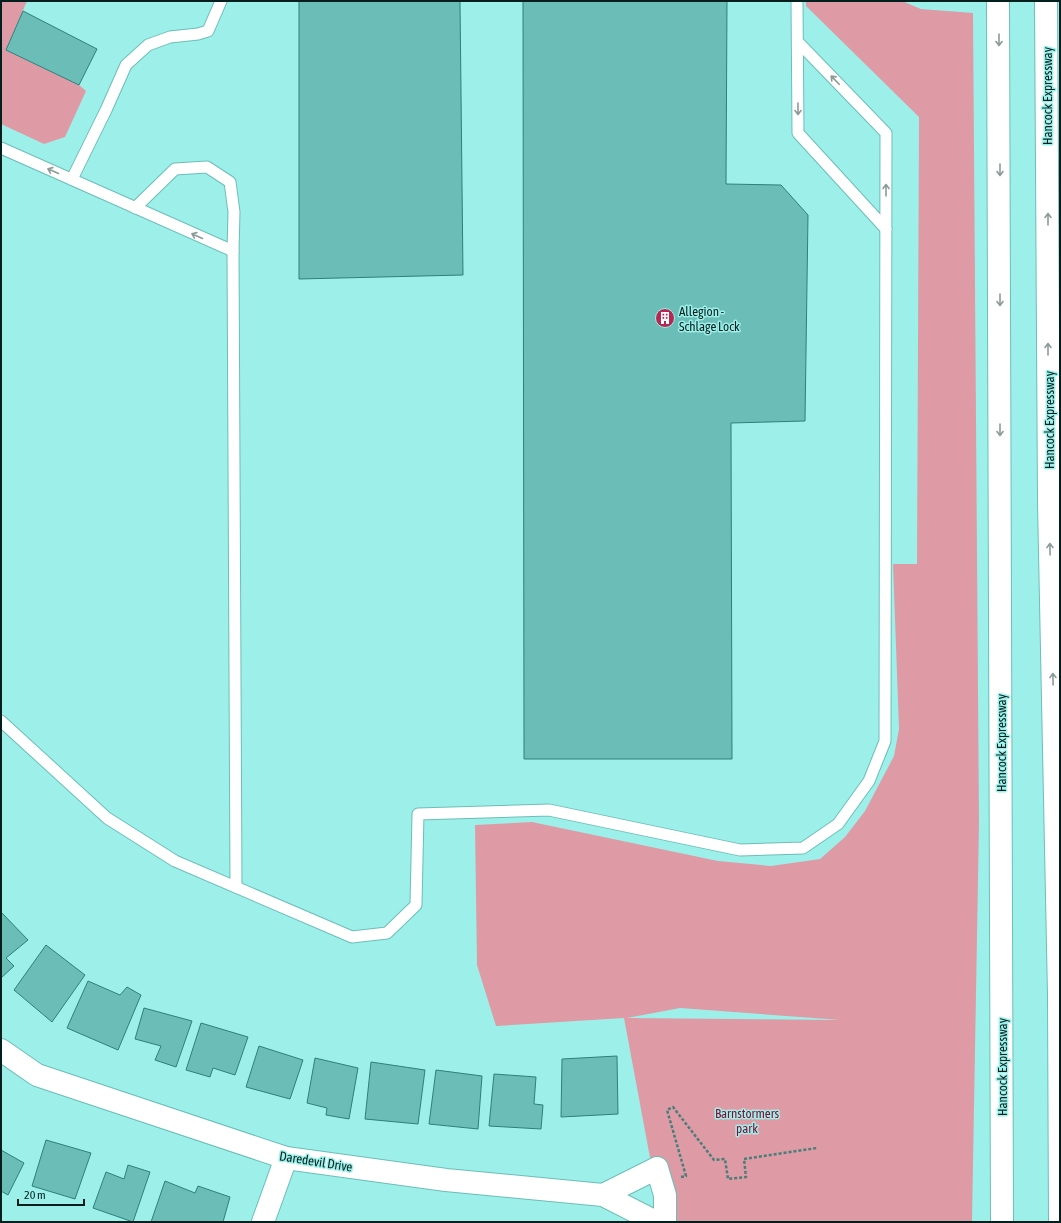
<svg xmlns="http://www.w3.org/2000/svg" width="1061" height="1223" font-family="'Asap Condensed',sans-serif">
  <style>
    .green { fill: #df9ba5; fill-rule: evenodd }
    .building { fill: #6bbdb7; stroke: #2b817c }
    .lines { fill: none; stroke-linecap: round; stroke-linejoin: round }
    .lane-casing { stroke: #6cbeb8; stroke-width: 13 }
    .street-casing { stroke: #6cbeb8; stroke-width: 24 }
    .primary-casing { stroke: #6cbeb8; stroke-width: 24 }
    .path { stroke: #477e79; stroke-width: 2.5; stroke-dasharray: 3 2; stroke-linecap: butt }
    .lane { stroke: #fff; stroke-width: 11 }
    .street { stroke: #fff; stroke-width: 22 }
    .primary { stroke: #fff; stroke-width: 22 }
    .oneway { stroke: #8c9a99 }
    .labels { text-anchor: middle; stroke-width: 3; stroke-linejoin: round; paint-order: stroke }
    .street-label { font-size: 13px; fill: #001f1d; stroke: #9df0e9 }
    .poi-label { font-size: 13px; fill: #001f1d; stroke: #9df0e9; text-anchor: start }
    .park-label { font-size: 13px; fill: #840d35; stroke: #9df0e9 }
  </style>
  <rect width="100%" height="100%" fill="#9df0e9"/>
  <g class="green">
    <polygon points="1,1 27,1 6,50 79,85 86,91 65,137 44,144 1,124"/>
    <path d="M806,1H902L921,9L973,13L979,823L972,1222H662L624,1018L496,1026L477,965L475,825L532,822L718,861L771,866L820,859L845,837L865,811L894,756L899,729L893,564H917L919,117L806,6ZM680,1008L840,1020H841L627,1018Z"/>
  </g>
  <g class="building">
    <polygon points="299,1 460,1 463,275 299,279"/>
    <polygon points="523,1 727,1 726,184 781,185 808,215 805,421 731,423 732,759 524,759"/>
    <polygon points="23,11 97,49 79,85 6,50"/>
    <polygon points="1,912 28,940 6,958 14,966 1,978"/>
    <polygon points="46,945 85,975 52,1022 14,990"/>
    <polygon points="88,981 120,995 127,987 141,995 118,1050 67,1028"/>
    <polygon points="144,1008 192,1021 176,1067 155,1060 161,1046 135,1039"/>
    <polygon points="201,1023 248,1037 235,1075 213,1068 210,1077 186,1070"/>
    <polygon points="259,1046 303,1060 290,1099 246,1087"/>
    <polygon points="617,1056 618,1114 561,1117 562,1059"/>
    <polygon points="315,1058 358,1068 349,1119 326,1115 327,1108 307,1103"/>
    <polygon points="371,1062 425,1070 418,1124 365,1119"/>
    <polygon points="436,1070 482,1076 478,1129 429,1124"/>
    <polygon points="494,1074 536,1077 534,1104 543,1105 541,1129 489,1126"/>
    <polygon points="46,1140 91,1153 75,1199 32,1186"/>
    <polygon points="1,1150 24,1163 8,1195 1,1191"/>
    <polygon points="128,1165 150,1172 133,1222 93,1208 106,1172 124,1179"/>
    <polygon points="165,1181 195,1193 198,1186 230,1197 223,1222 151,1222"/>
  </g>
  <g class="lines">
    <defs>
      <g id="lane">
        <polyline points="797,1 798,133 886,229"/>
        <polyline points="1,148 233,251"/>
        <polyline points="72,179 106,110 126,65 148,45 170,37 198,34 208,31 221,1"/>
        <polyline points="135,208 175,169 207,167 230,182 234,212 233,251 236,887"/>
        <polyline points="1,721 107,818 175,861 352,937 387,933 416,905 418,814 549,810 740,850 803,848 838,824 869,781 885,741 886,133 798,42"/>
      </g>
      <g id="street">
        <polyline points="1,1050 37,1075 286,1158 446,1180 603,1195 656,1222"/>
        <polyline points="603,1195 657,1168 665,1195 665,1222"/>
        <polyline points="263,1222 286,1158"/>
      </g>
      <g id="primary">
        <polyline points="998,1 1002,1222"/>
        <polyline points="1046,1 1049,503 1059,995 1060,1222"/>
      </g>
    </defs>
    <use href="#lane" class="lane-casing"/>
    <use href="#street" class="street-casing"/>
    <use href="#primary" class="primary-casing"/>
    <polyline class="path" points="681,1177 686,1176 667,1110 673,1107 714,1160 725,1159 728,1179 746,1177 744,1159 817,1148"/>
    <use href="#lane" class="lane"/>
    <use href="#street" class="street"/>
    <use href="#primary" class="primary"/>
  </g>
  <defs><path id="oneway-shaft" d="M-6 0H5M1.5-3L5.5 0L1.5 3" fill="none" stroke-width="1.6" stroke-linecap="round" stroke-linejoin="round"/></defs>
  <g class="oneway">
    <use href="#oneway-shaft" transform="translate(999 40) rotate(90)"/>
    <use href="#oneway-shaft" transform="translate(835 80) rotate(-134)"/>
    <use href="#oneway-shaft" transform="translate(798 109) rotate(90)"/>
    <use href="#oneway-shaft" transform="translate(1000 170) rotate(90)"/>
    <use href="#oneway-shaft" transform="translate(53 171) rotate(-156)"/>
    <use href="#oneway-shaft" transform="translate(886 190) rotate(-90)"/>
    <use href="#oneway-shaft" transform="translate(1048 219) rotate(-90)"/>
    <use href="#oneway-shaft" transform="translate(197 236) rotate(-156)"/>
    <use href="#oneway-shaft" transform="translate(1000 300) rotate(90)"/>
    <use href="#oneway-shaft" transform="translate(1048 349) rotate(-90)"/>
    <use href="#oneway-shaft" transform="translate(1000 430) rotate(90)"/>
    <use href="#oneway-shaft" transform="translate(1050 549) rotate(-91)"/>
    <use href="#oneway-shaft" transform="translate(1053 679) rotate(-91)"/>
  </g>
  <defs>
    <symbol id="building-disc" viewBox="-11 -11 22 22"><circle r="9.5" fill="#b72751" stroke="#9df0e9"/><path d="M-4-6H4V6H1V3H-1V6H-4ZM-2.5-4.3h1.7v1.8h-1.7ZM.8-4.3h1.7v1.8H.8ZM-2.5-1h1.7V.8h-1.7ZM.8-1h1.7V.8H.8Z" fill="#fff"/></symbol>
  </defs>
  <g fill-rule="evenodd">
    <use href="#building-disc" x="654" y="307" width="22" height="22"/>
  </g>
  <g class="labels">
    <g class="street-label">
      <text transform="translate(1047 96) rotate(-90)" y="5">Hancock Expressway</text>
      <text transform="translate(1049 420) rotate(-90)" y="5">Hancock Expressway</text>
      <text transform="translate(1001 743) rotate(-90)" y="5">Hancock Expressway</text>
      <text transform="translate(1002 1067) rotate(-90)" y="5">Hancock Expressway</text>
      <text transform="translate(316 1161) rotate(9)" y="5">Daredevil Drive</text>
    </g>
    <g class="poi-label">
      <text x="679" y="316">Allegion -<tspan x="679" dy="15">Schlage Lock</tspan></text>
    </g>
    <g class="park-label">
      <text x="747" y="1118">Barnstormers<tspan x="747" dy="15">park</tspan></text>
    </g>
  </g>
  <rect width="1061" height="1223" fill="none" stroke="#001f1d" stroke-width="4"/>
  <path d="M18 1199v6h66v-6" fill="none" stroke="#001f1d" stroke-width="2"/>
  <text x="24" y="1199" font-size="12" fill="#001f1d" stroke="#9df0e9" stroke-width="3" paint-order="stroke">20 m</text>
</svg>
